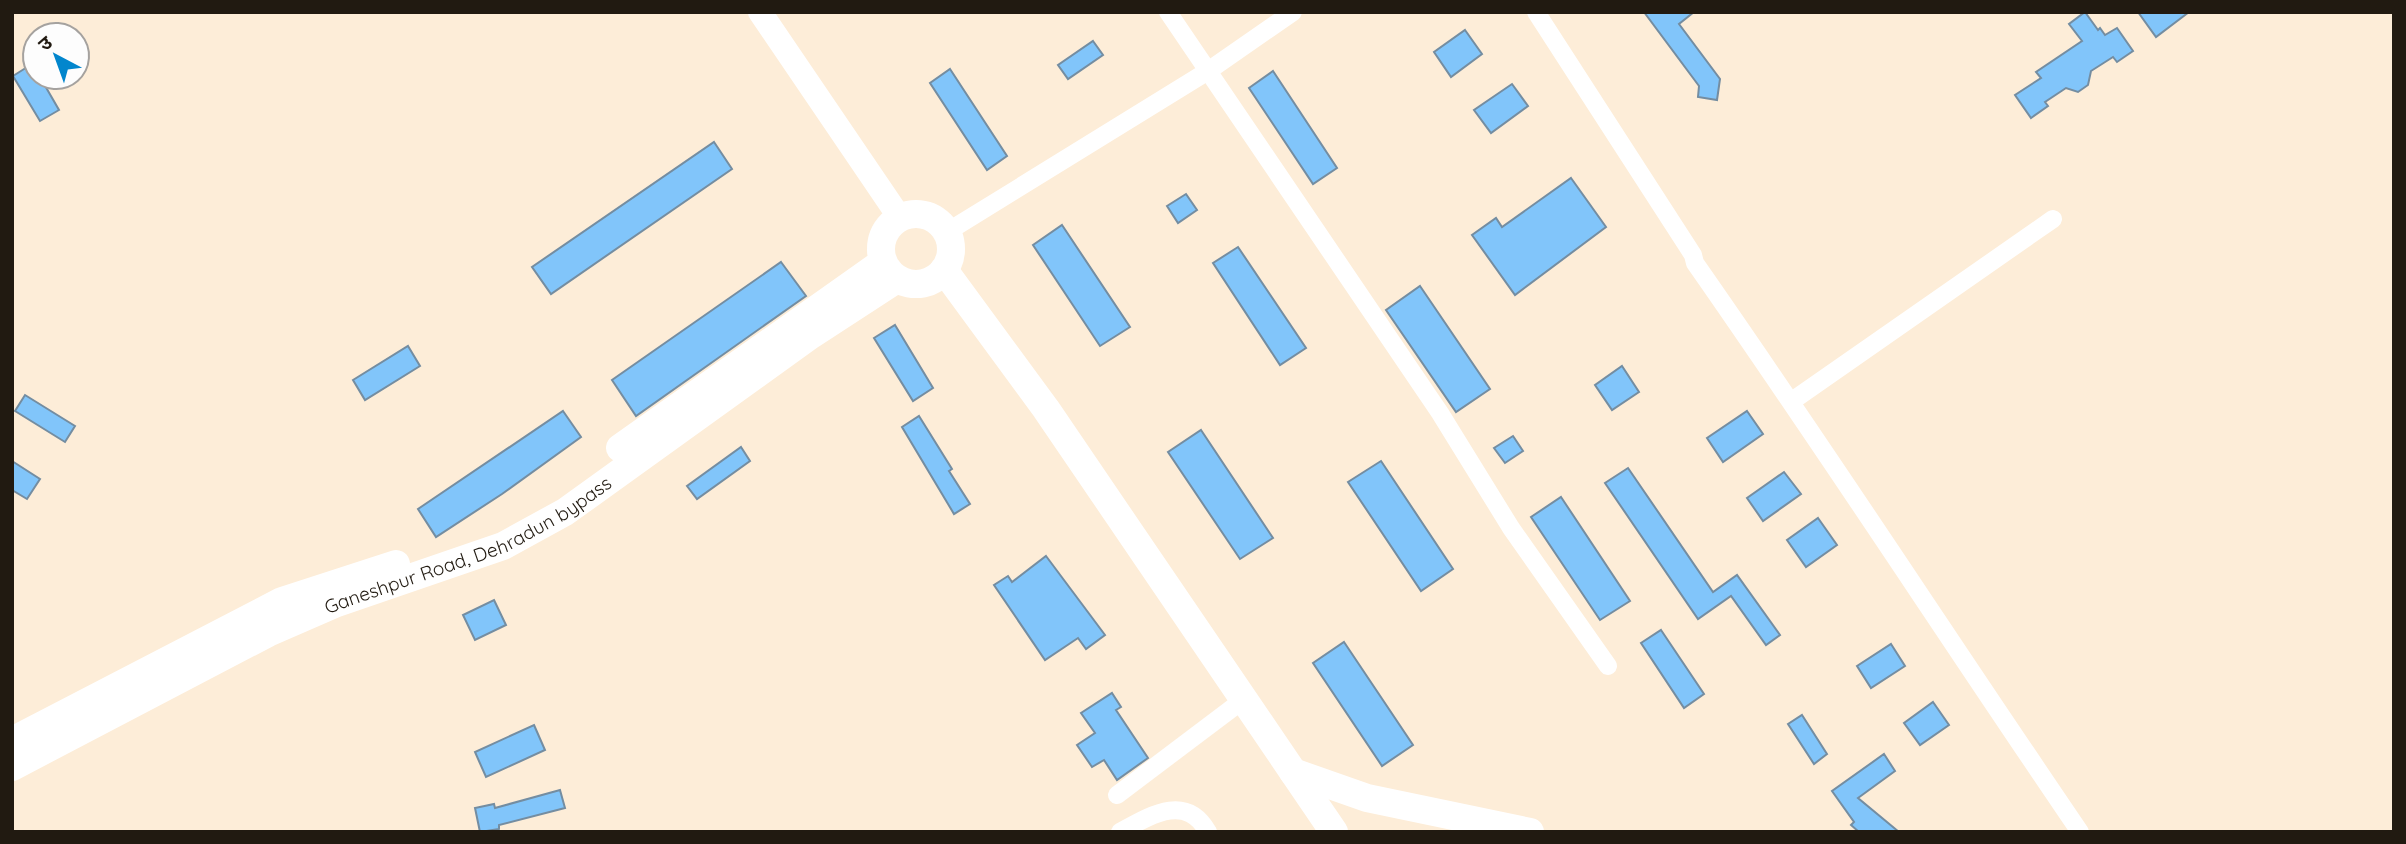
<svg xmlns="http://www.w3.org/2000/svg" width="2406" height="844" font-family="Quicksand,'Noto Sans Devanagari',sans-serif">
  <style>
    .building { fill: #81c5fa; stroke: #748da1; stroke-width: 2 }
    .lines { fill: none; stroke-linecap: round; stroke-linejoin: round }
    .street { stroke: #fff; stroke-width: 18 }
    .secondary { stroke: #fff; stroke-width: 24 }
    .primary { stroke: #fff; stroke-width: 28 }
    .labels { text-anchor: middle; stroke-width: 6; stroke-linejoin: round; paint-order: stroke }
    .street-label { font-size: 19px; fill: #211a11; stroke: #fdfdfd }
  </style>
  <rect width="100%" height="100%" fill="#fdedd8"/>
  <g class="building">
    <polygon points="1644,12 1694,12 1679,24 1720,79 1717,100 1698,97 1699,86"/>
    <polygon points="2085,12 2098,30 2100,28 2105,35 2117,28 2133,51 2117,62 2113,57 2091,71 2088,85 2078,92 2066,88 2045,102 2048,106 2031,118 2015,95 2041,78 2036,72 2082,41 2069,24"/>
    <polygon points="2138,12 2189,12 2156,37"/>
    <polygon points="1465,30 1482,54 1451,77 1434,52"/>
    <polygon points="1093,41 1103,55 1068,79 1058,65"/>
    <polygon points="32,64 35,77 40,77 59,110 40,121 13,76"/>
    <polygon points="950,69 1007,156 987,170 930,83"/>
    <polygon points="1273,71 1337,168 1313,184 1249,88"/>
    <polygon points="1512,84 1528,106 1491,133 1474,110"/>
    <polygon points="714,142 732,169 551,294 532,267"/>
    <polygon points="1571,178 1606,227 1515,295 1472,235 1496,218 1502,227"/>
    <polygon points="1186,194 1197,210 1178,223 1167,206"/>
    <polygon points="1062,225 1130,327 1100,346 1033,245"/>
    <polygon points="1238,247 1306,348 1280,365 1213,263"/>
    <polygon points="781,262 806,296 636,416 612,380"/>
    <polygon points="1420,286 1490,389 1456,412 1386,310"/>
    <polygon points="895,325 933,388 913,401 874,338"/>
    <polygon points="408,346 420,366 365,400 353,380"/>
    <polygon points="1622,366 1639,392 1612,410 1595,385"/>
    <polygon points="25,395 75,426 65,442 15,411"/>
    <polygon points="563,411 581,437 502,494 436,537 418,509"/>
    <polygon points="1747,411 1763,434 1723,462 1707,438"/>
    <polygon points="919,416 952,469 949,471 970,504 954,514 902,427"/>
    <polygon points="1201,430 1273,538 1240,559 1168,452"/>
    <polygon points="1513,436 1523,451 1505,463 1494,448"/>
    <polygon points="741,447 750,461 697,499 687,486"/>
    <polygon points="12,461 40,479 27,499 12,490"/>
    <polygon points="1381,461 1453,569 1421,591 1348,482"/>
    <polygon points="1628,468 1713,592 1737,575 1780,635 1766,645 1731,596 1698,619 1605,483"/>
    <polygon points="1784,472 1801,494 1763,521 1747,498"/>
    <polygon points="1561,497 1630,601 1600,620 1531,517"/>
    <polygon points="1818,518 1837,545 1806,567 1787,540"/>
    <polygon points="1046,556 1105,635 1086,649 1078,638 1045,660 994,585 1008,576 1012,582"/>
    <polygon points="494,600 506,625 475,640 463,615"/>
    <polygon points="1661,630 1704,694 1684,708 1641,643"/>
    <polygon points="1344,642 1413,745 1382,766 1313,663"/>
    <polygon points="1891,644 1905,666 1871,688 1857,666"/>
    <polygon points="1112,693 1121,707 1116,710 1148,758 1117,780 1104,760 1092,767 1077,745 1095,733 1081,713"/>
    <polygon points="1933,702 1949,725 1920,745 1904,723"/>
    <polygon points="1802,715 1827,754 1814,764 1788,724"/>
    <polygon points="534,725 545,750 486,777 475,752"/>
    <polygon points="1884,754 1895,771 1858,798 1899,832 1859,832 1851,825 1854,822 1832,791"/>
    <polygon points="560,790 565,808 499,825 499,829 480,832 475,808 494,804 495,808"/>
  </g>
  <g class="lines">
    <g class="street">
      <polyline points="1168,12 1440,413 1511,528 1608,666"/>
      <path d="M1536,12L1693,255L1695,263C1826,450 1951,643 2080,832"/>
      <polyline points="947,232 1208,71 1293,12"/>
      <polyline points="1792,401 2053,219"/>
      <polyline points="1117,795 1243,700"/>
      <path d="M1120,832C1151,815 1186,793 1208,832"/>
    </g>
    <polyline class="secondary" points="760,12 900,218"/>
    <g class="primary">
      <circle cx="916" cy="249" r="35"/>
      <polyline points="944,270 1046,409 1334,832"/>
      <polyline points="620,448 883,262"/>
      <polyline points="12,741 282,601 396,564"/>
      <path id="s1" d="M12,767L268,633L337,603L503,546L565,512L811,335L897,279"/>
      <polyline points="1293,772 1367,798 1530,832"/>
    </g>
  </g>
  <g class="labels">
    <g class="street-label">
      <text dy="7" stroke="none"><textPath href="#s1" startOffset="508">Ganeshpur Road, Dehradun bypass</textPath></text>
    </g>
  </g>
  <rect width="2406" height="844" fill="none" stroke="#211a11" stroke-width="28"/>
  <g transform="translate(56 56) rotate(319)"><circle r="33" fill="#fdfdfd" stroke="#a5a29f" stroke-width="2"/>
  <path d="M0-5L12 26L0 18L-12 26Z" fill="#0286cd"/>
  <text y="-10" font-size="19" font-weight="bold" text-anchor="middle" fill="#211a11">उ</text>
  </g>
</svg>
